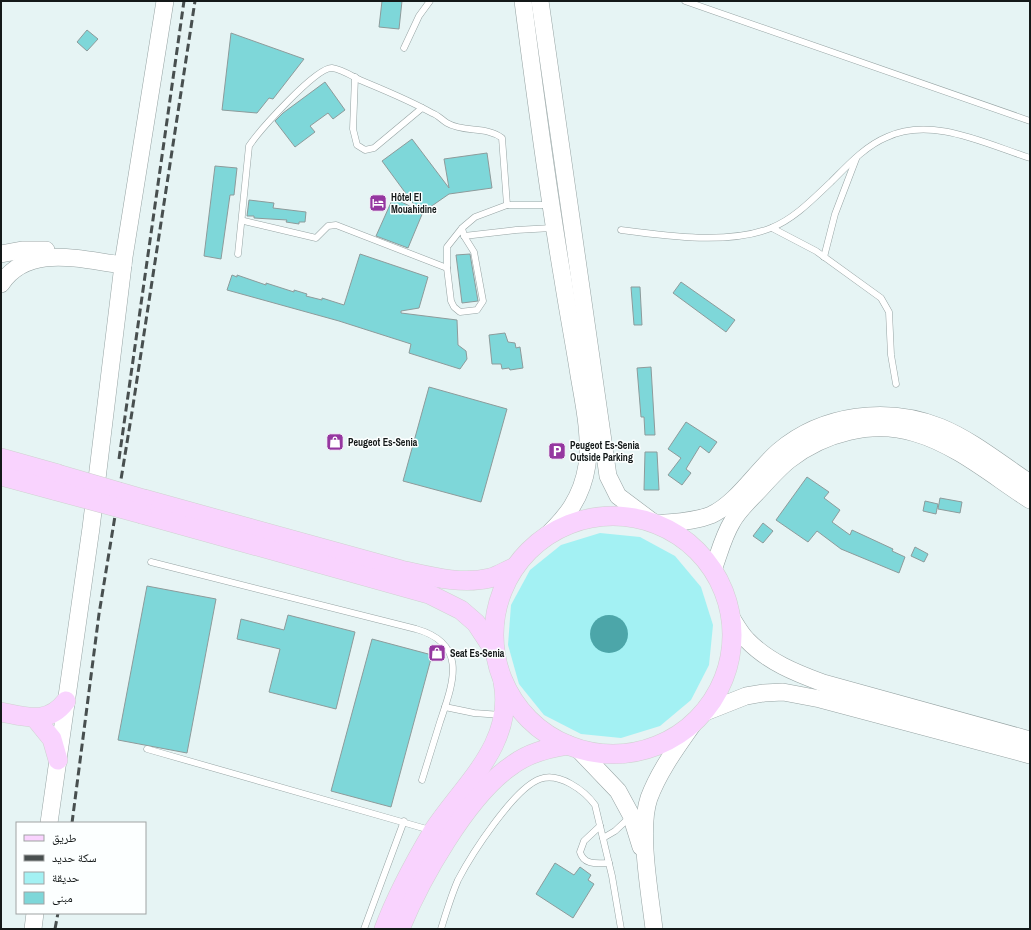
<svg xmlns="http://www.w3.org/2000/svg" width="1031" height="930" font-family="'Archivo Narrow','Noto Naskh Arabic',sans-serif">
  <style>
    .green { fill: #a3f1f3 }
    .water { fill: #4ca6a9 }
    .building { fill: #7ed7d9; stroke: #8d9b9b }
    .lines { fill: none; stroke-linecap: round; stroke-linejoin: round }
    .lane-casing { stroke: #96a3a3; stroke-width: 7 }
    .secondary-casing { stroke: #96a3a3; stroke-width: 18 }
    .primary-casing { stroke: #d0d1d1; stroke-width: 20 }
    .lane { stroke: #fff; stroke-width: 6 }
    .secondary { stroke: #fff; stroke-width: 17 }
    .primary { stroke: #f9d3fe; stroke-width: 19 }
    .rail { stroke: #484f4f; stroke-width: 3; stroke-dasharray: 8 4; stroke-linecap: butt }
    .primary-bridge-casing { stroke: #d0d1d1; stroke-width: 20; stroke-linecap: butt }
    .primary-bridge { stroke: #f9d3fe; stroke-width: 19 }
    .labels { text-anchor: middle; stroke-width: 3; stroke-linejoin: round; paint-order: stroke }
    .poi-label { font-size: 10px; font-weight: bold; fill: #141919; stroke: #fcffff; text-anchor: start }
  </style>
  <rect width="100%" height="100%" fill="#e6f4f4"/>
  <polygon class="green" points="600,533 640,537 675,556 701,587 713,625 709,665 691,700 660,726 621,738 581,734 544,715 519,684 508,645 511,605 530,570 561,545"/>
  <circle class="water" cx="609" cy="634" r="19"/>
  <g class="building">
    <polygon points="382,1 402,1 399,29 379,27"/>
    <polygon points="87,30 98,39 87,51 77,42"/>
    <polygon points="231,33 304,59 273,99 269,98 257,113 222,110"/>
    <polygon points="325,82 345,110 333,119 328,113 310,126 315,132 295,147 275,121 283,113"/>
    <polygon points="412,139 449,188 444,159 487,153 492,188 449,194 423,212 408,248 376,236 393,198 418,210 382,161"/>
    <polygon points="215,166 237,168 234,195 230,195 221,259 204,256"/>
    <polygon points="249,200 274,203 273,208 306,212 305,222 299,222 299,224 286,222 287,220 254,218 254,216 247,216"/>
    <polygon points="360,254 428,277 419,308 401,311 401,313 457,320 458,345 466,351 467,359 460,369 409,353 411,344 339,321 227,290 232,275 237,277 237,275 266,285 266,283 294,292 294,290 307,294 306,296 322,300 322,298 344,305"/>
    <polygon points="470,254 478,301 462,303 456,255"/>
    <polygon points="681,282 735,320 726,332 673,293"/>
    <polygon points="631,287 640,287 642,325 634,325"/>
    <polygon points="505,333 508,342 515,343 516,348 520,347 523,368 510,370 509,368 502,369 501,364 492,364 489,335"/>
    <polygon points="651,367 655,435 645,435 644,417 641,417 637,368"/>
    <polygon points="429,387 507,409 481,502 403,481"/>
    <polygon points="686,422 717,442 709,453 700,446 686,469 691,473 682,485 668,475 681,458 668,449"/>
    <polygon points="645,452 657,452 659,490 644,490"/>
    <polygon points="807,477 829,492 824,498 840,510 832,522 850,535 852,530 893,549 892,551 905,557 899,573 841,549 817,531 808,542 776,520"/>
    <polygon points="940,498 962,502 960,513 938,509"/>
    <polygon points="925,501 938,504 936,514 923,511"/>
    <polygon points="763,523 773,531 763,543 753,536"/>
    <polygon points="915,547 928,554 924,562 911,556"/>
    <polygon points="147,586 216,599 187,753 118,740"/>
    <polygon points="288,615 355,632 336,709 269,692 280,649 237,639 241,619 284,630"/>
    <polygon points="372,639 432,655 391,807 331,791"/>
    <polygon points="555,863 574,875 580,867 591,875 588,880 594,884 573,918 536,894"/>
  </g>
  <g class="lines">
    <defs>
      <g id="lane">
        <polyline points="685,1 1030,121"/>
        <polyline points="404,48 419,16 430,1"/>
        <polyline points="355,77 353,129 357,145 365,150 374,148 422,108"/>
        <polyline points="244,221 316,238 328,226 336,225 447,268"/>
        <polyline points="462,228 464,236 474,252 483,301 477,310 460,312 454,307 451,301 447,268 447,247 462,228 475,217 507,205 550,205"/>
        <polyline points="772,228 816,251 881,298 889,312 891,355 896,384"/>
        <path d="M621,230C666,236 728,245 771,228C794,219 813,199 831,182C847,166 865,146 887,137C932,116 986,144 1030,158"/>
        <polyline points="464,236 516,230 552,228"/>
        <path d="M238,254L249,146C259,131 316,67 332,68C341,69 352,76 360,80C384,90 409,100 432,113C438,115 442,120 447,123C464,133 487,126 502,138L507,205"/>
        <polyline points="824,257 835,214 856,159"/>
        <path d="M151,562L416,629C469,644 453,683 440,722C434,741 428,761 422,780"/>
        <polyline points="445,707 474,713 501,715"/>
        <polyline points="147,749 430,830"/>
        <path d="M600,826L584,841L580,852C584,866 598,863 609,863"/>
        <polyline points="603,838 615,831 630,817"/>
        <polyline points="364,929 404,821"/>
        <path d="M441,929C446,913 451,896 458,880C471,855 514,788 540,779C559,772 584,790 595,805L612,876L621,929"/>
      </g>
      <g id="secondary">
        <path d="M523,1C535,94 547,187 563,280C568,312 574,343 579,375C584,404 591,436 587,465C582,498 566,518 543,539"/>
        <polyline points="540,1 608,476 618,496 654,523"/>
        <polyline points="1,254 22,250 46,250"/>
        <path d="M1,284C28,243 82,260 123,265"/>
        <path d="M657,524C674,522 694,522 711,515C737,503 757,470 779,451C823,414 887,406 940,427C972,440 1001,464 1030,483"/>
        <path d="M713,570C719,554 723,537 732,522C739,509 751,499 761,488C770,478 779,468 789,460C824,433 872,420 915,433C957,445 994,477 1030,500"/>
        <path d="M731,617C736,625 741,634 747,640C768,662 796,673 823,683L1030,740"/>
        <polyline points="703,713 746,696 764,693 783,692 820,699 1030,755"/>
        <polyline points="577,748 618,791 631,815 641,847"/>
        <polyline points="49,823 91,528 124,257 165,1"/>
        <polyline points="33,929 35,913"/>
        <path d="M654,929C650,894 638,830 649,798C659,771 677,747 693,724"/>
      </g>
      <g id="primary">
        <polyline points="1,458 58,474"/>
        <polyline points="1,476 57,491"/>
        <path d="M144,499L401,570C429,576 461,585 490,578C498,576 507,570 515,567"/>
        <polyline points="142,514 429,594 461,610 476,623 495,652"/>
        <circle cx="613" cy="635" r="119"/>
        <path d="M1,712C27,717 48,725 66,701"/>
        <polyline points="35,718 52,739 58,760"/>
        <path d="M384,929C397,894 414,863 433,831C463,785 515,744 503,682"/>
        <path d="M400,929C420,880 467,796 511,766C528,753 547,748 568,745"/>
      </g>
    </defs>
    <use href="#lane" class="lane-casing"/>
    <use href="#secondary" class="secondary-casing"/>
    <use href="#primary" class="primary-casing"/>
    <use href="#lane" class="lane"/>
    <use href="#secondary" class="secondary"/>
    <use href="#primary" class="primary"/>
    <g class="rail">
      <polyline points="119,459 184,1"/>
      <polyline points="72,823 99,614 132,412 195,1"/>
      <polyline points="55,929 58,913"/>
    </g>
    <defs>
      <g id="primary-bridge">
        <polyline points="58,474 144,499"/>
        <polyline points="57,491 142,514"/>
      </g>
    </defs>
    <use href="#primary-bridge" class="primary-bridge-casing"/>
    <use href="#primary-bridge" class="primary-bridge"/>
  </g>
  <defs>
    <symbol id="hotel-square" viewBox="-11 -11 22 22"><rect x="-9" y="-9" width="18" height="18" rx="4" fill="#9537a0" stroke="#fcffff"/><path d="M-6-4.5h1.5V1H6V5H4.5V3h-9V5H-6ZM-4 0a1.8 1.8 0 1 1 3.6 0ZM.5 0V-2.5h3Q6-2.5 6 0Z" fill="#fff"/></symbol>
    <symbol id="shop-square" viewBox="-11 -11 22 22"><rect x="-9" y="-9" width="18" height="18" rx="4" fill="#9537a0" stroke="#fcffff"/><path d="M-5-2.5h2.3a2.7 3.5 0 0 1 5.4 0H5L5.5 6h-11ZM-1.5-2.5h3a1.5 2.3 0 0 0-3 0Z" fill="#fff"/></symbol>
    <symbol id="parking-square" viewBox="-11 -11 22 22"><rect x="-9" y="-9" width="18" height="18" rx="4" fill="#9537a0" stroke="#fcffff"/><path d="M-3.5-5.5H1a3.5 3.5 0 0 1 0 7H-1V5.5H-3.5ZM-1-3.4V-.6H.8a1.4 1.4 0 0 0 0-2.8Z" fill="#fff"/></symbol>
  </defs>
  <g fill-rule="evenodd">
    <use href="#hotel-square" x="368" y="193" width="20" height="20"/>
    <use href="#shop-square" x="325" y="432" width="20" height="20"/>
    <use href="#parking-square" x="547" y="441" width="20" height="20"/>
    <use href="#shop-square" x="427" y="643" width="20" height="20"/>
  </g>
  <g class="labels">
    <g class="poi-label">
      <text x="391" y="201">Hôtel El<tspan x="391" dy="12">Mouahidine</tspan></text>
      <text x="348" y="446">Peugeot Es-Senia</text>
      <text x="570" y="449">Peugeot Es-Senia<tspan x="570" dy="12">Outside Parking</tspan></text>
      <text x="450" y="657">Seat Es-Senia</text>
    </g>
  </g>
  <rect width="1031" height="930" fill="none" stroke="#141919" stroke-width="4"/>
  <rect x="16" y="822" width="130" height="92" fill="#fcffff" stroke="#9fa3a3"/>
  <rect x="24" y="835" width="20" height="6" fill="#f9d3fe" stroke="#9fa3a3"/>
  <text x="52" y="842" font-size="12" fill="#141919">طريق</text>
  <rect x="24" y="855" width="20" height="6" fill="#484f4f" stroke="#9fa3a3"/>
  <text x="52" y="862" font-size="12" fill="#141919">سكة حديد</text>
  <rect x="24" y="872" width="20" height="12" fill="#a3f1f3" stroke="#9fa3a3"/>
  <text x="52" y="882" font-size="12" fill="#141919">حديقة</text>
  <rect x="24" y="892" width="20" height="12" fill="#7ed7d9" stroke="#9fa3a3"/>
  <text x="52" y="902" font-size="12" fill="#141919">مبنى</text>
</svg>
